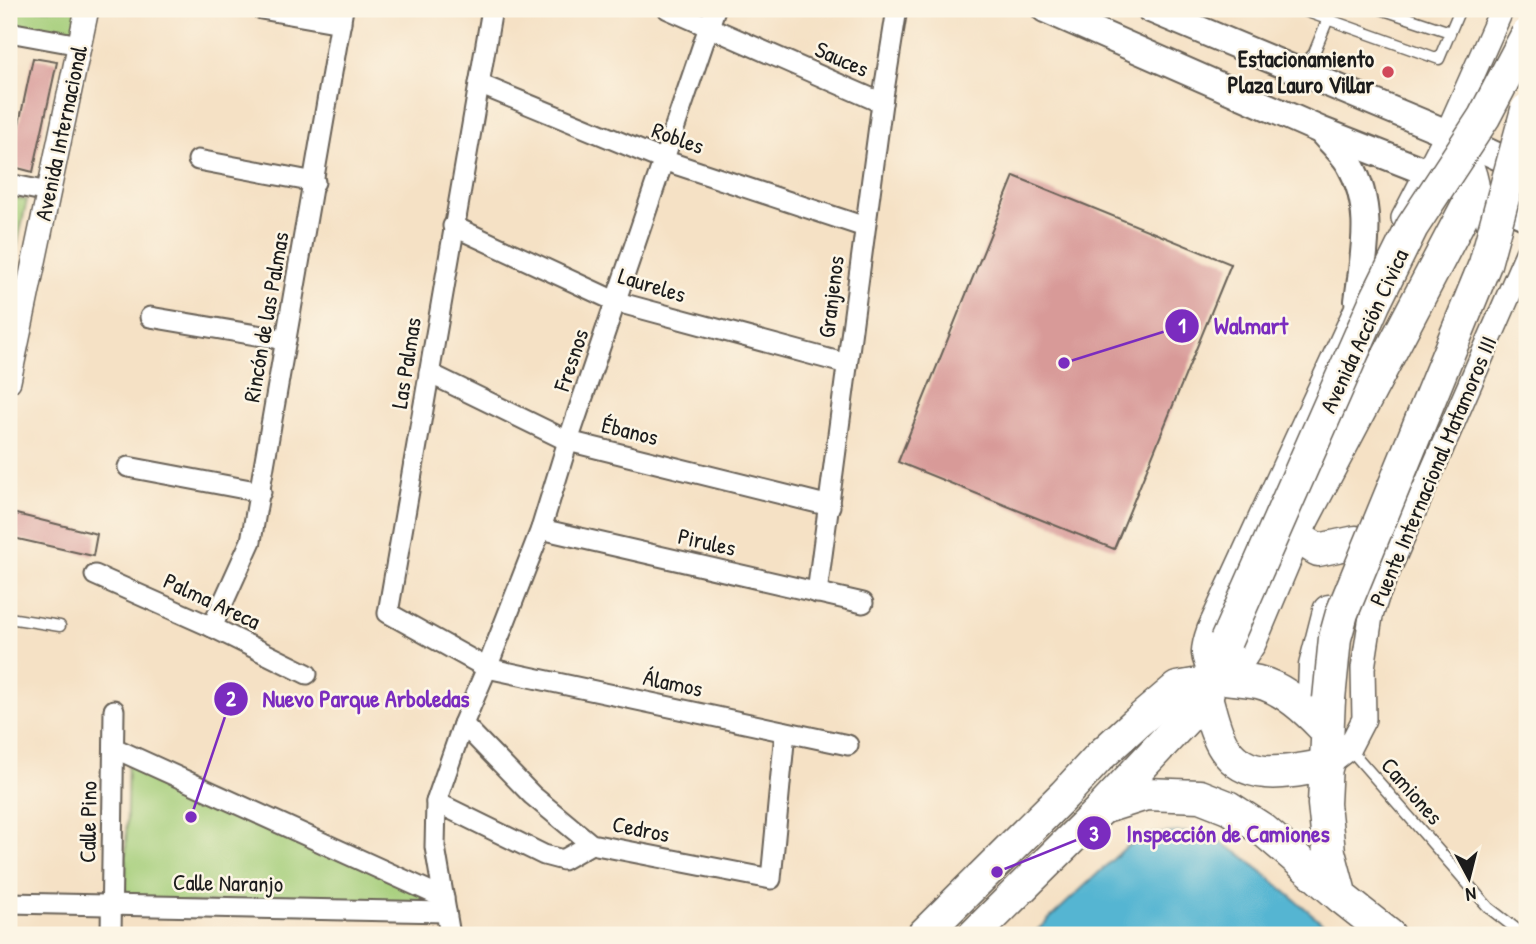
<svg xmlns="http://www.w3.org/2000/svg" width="1536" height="944" font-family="'Patrick Hand',sans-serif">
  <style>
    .green { fill: #a5ce7a; stroke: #60754b; stroke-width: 2 }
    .water { fill: #54b5d2; stroke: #386877; stroke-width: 2 }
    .building { fill: #d89a98 }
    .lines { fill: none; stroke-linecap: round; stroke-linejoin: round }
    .service-casing { stroke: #686157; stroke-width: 13 }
    .minor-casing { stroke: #686157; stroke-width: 23 }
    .tertiary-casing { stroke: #686157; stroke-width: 26 }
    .secondary-casing { stroke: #686157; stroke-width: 30 }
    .trunk-casing { stroke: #686157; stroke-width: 35 }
    .service { stroke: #fff; stroke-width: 10 }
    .minor { stroke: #fff; stroke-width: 19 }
    .tertiary { stroke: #fff; stroke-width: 23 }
    .secondary { stroke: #fff; stroke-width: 26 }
    .trunk { stroke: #fff; stroke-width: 32 }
    .trunk-bridge-casing { stroke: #686157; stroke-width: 35; stroke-linecap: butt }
    .trunk-bridge { stroke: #fff; stroke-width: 32 }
    .poi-dot { fill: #d1495b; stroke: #fcf5e5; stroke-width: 2.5 }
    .labels { text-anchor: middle; stroke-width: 5; stroke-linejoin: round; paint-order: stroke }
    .street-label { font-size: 23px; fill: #1c1c1c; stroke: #fcf5e5 }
    .poi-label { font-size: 23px; font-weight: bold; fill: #1c1c1c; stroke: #fcf5e5; text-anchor: end }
    .leader { fill: none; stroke: #7b2cbf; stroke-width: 2.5 }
    .callout-dot { fill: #7b2cbf; stroke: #fcf5e5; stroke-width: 2.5 }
    .mark-label { font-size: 21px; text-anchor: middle; font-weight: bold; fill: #fff }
    .callout-label { font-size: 24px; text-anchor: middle; font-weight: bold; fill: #7b2cbf; stroke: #fcf5e5; stroke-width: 5; stroke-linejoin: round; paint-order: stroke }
  </style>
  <rect width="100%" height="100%" fill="#fcf5e5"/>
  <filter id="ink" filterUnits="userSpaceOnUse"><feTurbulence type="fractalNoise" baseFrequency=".0143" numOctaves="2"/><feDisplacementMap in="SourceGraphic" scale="14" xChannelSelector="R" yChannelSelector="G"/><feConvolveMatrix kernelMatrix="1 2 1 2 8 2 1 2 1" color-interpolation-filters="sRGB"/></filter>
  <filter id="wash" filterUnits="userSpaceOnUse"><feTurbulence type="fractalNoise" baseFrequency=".00686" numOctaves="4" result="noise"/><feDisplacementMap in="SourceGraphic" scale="28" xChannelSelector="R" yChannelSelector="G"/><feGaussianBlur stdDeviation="1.57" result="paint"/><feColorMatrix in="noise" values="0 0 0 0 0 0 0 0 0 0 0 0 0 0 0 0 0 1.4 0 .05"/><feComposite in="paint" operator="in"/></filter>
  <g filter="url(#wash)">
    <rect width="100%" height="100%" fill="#f5e1c5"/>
    <g class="green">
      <polygon points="12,9 78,9 71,40 9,26"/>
      <polygon points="9,197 27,200 9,281"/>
      <polygon points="128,758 428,894 430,908 125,901"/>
    </g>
    <polygon class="water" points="1184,832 1207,834 1243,856 1337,935 1032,935 1126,847 1151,834"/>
    <g id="blocks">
      <g class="building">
        <polygon points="33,58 57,62 33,172 10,166"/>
        <polygon points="1014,176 1231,264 1114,549 898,462"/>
        <polygon points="12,513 97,534 93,556 9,537"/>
      </g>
    </g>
  </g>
  <g filter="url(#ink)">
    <use href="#blocks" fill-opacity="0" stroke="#686157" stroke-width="2"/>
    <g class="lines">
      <defs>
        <g id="service">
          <polyline points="1299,9 1439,59 1460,9"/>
          <polyline points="1381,9 1450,32"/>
          <polyline points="1298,63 1307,61 1314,53 1332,9"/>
          <polyline points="9,618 60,626"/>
          <polyline points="1348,747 1489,908 1524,935"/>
        </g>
        <g id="minor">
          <polyline points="261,9 341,23"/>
          <polyline points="492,9 388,613 487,668 848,745"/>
          <polyline points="668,9 882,103"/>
          <polyline points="9,32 80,45"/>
          <polyline points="479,84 663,160 865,227"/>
          <polyline points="198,160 315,182"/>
          <polyline points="9,184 48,192"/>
          <polyline points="453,226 617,302 847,364"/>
          <polyline points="150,317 286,340"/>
          <polyline points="429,373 568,441 830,506"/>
          <polyline points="128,467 261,492"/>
          <polyline points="541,529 863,603"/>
          <polyline points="95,575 212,627 307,674"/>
          <polyline points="817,593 882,103 897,9"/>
          <polyline points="212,627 251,541 343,9"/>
          <polyline points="463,724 532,795 591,844 771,879 785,732"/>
          <polyline points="114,748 444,898"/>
          <polyline points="436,802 544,855 563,860 591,844"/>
          <polyline points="9,903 446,912"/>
          <polyline points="111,935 114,710"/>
          <polyline points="450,935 435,847 436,802 463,724 487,668 541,529 568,441 715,9"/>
        </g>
        <g id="tertiary">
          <polyline points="1403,218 1447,133 1502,9"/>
          <polyline points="9,381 87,9"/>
          <path d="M1213,677C1201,657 1201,651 1209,629L1367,285"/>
          <polyline points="1327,765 1349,748 1364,719 1363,668 1371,616 1377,597 1527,253"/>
        </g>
        <g id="secondary">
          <polyline points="1045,9 1320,130 1427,172 1527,217"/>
          <polyline points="1150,9 1447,133 1527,170"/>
          <path d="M1324,134C1332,143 1342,152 1349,163C1375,207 1364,253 1358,301"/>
        </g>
        <g id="trunk">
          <polyline points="1492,221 1499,204 1527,189"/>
          <polyline points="1297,530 1302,540 1318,550 1356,542"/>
          <path d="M1213,677L1237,662L1250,642L1297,530L1474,193C1471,169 1462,152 1447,133"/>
          <path d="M1213,677C1228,679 1243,679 1258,682C1283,688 1305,708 1322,726"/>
          <path d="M1206,697C1211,713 1215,735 1225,749C1248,784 1293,771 1327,765"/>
          <polyline points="1329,699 1324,804 1329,852 1341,897 1389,935"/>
          <polyline points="1313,716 1315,666 1329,611"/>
          <polyline points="1105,807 1146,794 1200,796 1228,807 1262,829 1341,897"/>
          <polyline points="923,935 1064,795 1099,757 1136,723 1177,688 1211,682"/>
          <polyline points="974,935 1103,807 1206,697 1219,659"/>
        </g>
      </defs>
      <use href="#service" class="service-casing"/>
      <use href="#minor" class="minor-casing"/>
      <use href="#tertiary" class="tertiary-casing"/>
      <use href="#secondary" class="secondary-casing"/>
      <use href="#trunk" class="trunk-casing"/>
      <use href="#service" class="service"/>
      <use href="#minor" class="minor"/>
      <use href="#tertiary" class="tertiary"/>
      <use href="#secondary" class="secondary"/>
      <use href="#trunk" class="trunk"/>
      <defs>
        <g id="trunk-bridge">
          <polyline points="1226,641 1374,304 1412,227 1484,117 1527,35"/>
          <polyline points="1329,699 1335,638 1342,613 1485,264 1527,110"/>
        </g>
      </defs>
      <use href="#trunk-bridge" class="trunk-bridge-casing"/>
      <use href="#trunk-bridge" class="trunk-bridge"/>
    </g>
  </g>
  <circle class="poi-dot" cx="1388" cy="72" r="7"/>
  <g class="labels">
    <g class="street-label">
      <text transform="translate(842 59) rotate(24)" y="8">Sauces</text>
      <text transform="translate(61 133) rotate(-78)" y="8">Avenida Internacional</text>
      <text transform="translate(678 138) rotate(20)" y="8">Robles</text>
      <text transform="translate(652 285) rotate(17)" y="8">Laureles</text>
      <text transform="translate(831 297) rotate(-83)" y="8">Granjenos</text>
      <text transform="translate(266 317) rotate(-80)" y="8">Rincón de las Palmas</text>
      <text transform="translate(1364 331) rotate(-65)" y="8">Avenida Acción Civica</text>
      <text transform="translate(571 360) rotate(-71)" y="8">Fresnos</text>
      <text transform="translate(406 363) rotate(-81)" y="8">Las Palmas</text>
      <text transform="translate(630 431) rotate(14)" y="8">Ébanos</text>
      <text transform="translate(1433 471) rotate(-67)" y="8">Puente Internacional Matamoros III</text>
      <text transform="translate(707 542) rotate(13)" y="8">Pirules</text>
      <text transform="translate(212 601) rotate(25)" y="8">Palma Areca</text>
      <text transform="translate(673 683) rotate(12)" y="8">Álamos</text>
      <text transform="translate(1412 791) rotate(49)" y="8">Camiones</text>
      <text transform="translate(88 822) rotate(-89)" y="8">Calle Pino</text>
      <text transform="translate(641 829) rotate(11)" y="8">Cedros</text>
      <text transform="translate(228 883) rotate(1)" y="8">Calle Naranjo</text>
    </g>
    <g class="poi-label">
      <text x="1374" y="67">Estacionamiento<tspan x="1374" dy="26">Plaza Lauro Villar</tspan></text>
    </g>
  </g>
  <path class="leader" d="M1064 363L1182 326M191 817L231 699M997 872L1094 833"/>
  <g class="callout-dot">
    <circle cx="1064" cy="363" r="7"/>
    <circle cx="191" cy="817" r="7"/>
    <circle cx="997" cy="872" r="7"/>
    <circle cx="1182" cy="326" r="18"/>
    <circle cx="231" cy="699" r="18"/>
    <circle cx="1094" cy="833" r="18"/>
  </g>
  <g class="mark-label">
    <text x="1182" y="333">1</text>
    <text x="231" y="706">2</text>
    <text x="1094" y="841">3</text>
  </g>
  <g class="callout-label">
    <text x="1251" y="334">Walmart</text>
    <text x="366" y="707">Nuevo Parque Arboledas</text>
    <text x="1228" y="842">Inspección de Camiones</text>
  </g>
  <rect width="1536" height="944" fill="none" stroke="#fcf5e5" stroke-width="35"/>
  <g transform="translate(1469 878) rotate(173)" stroke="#fcf5e5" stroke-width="5" paint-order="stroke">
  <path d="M0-5L12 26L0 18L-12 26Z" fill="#1c1c1c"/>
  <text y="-10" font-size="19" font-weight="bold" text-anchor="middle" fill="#1c1c1c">N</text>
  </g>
</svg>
